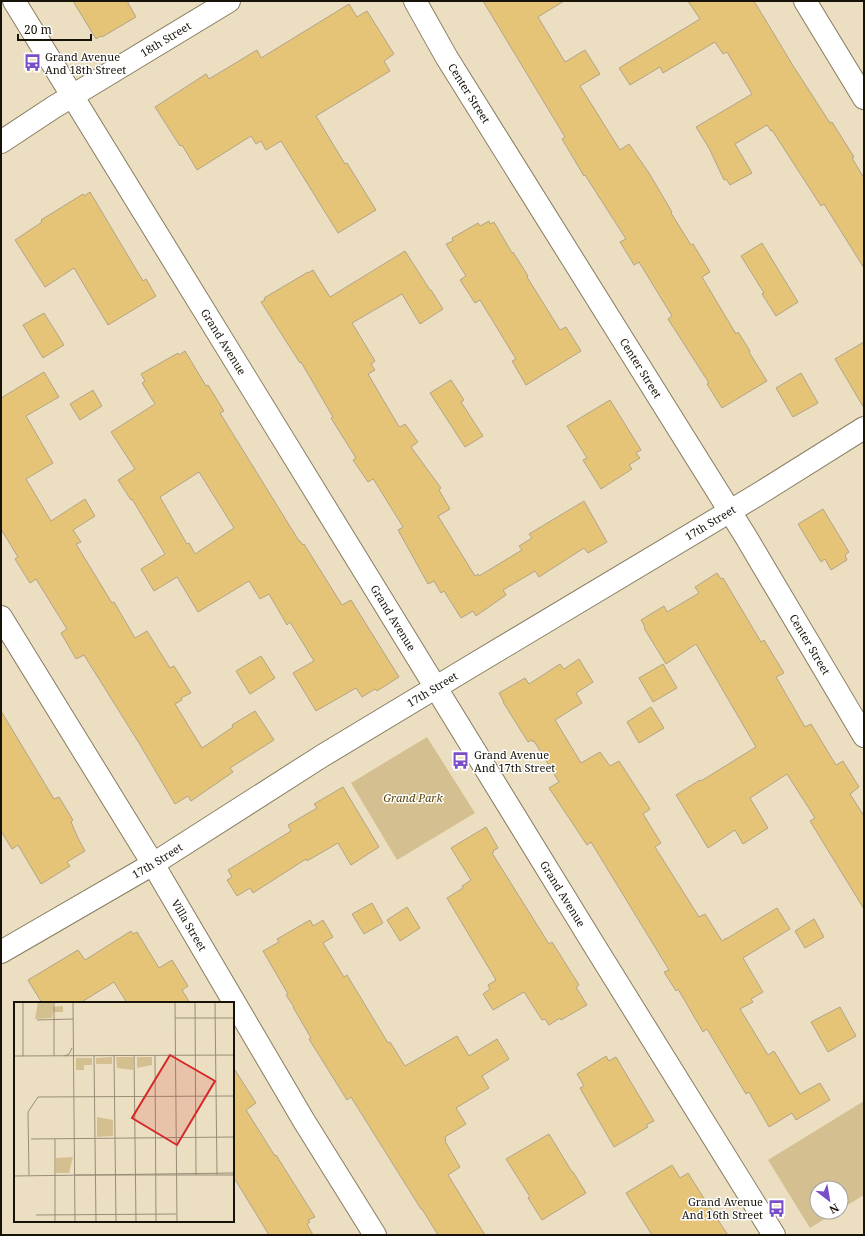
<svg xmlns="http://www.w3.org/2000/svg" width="865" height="1236" font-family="'Noto Serif',serif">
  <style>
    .green { fill: #d4bf91 }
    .building { fill: #e5c377; stroke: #b1a488; fill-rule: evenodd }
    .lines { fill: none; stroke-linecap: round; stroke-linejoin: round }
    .minor-casing { stroke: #887c61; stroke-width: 24 }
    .minor { stroke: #fff; stroke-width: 22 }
    .labels { text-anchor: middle; stroke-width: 3; stroke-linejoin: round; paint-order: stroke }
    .street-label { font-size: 11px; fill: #181309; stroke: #fff }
    .poi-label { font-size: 11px; fill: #181309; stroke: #fff; text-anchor: start }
    .park-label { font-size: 11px; font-style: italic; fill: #594302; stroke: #fff }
    .inset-road { fill: none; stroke: #978d77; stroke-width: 1 }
    .view { fill: #d62828; fill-opacity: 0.15; stroke: #d62828; stroke-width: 2 }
    .inset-edge { fill: none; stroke: #181309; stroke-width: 2 }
  </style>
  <rect width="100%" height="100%" fill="#ecdfc1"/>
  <g class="green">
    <polygon points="427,737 475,813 397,860 351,783"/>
    <polygon points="864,1101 864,1195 841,1209 841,1188 817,1188 817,1212 836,1212 810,1228 768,1160"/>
  </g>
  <g class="building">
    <polygon points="73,1 127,1 136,17 102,37 101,36 96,39"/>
    <polygon points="483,1 564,1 538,17 565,62 585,50 600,74 580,86 620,150 629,144 649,173 672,212 671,213 691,245 693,244 710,272 702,277 736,334 738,332 750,351 749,352 767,381 722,408 707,384 709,383 668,319 672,316 639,262 634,265 620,242 626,239 585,175 584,176 562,139 565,137"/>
    <polygon points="688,1 754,1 792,64 830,123 832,122 854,157 852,158 864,178 864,268 824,204 821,206 772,130 771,131 767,125 735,144 752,173 730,185 726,179 724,180 709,148 696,127 752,94 727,52 723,54 715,42 663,73 660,67 630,85 619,68 700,19"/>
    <polygon points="349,4 357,17 367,11 394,54 384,61 390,71 316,116 345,164 347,163 376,210 338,233 281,141 266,150 261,141 256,144 251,136 197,170 182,145 180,146 155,107 206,74 209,79 257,50 261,58"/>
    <polygon points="90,192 143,281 146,279 156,296 108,325 74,268 45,287 15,240 42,222 41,220 83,194 84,196"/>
    <polygon points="489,221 490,224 494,222 512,253 513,252 528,276 527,277 560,330 566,327 581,351 526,385 512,361 516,359 480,300 475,303 460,280 466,276 446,244 453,241 452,238 478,223 480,226"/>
    <polygon points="762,243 798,302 776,316 762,294 764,293 741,256"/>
    <polygon points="405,251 430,290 431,290 443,309 420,324 402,294 352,323 375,361 371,364 375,370 368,374 398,425 400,427 405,424 418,442 411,447 441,488 439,490 450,509 438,516 475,576 478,574 479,576 522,550 519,546 532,538 529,534 584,501 607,542 588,553 584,548 539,577 535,571 503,590 506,595 476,616 473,611 461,618 444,591 441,593 434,581 428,584 398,530 403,527 374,480 373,479 368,482 353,460 356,458 331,418 333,417 301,362 300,363 261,302 265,300 264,298 308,272 308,273 313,270 330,297"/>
    <polygon points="44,313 64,345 43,358 23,325"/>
    <polygon points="864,342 864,408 835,359"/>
    <path d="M185,351L206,386L208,385L224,411L220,413L299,541H300L303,545L304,544L342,605L351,600L399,677L377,691L375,689L362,697L356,688L316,711L293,673L314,661L290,622L287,625L269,594L260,599L249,581L198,612L177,577L154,591L141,569L165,554L132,499L131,500L118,480L135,469L111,432L155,404L142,383L145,381L141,374L178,353L179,355ZM199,472L234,528L195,554L189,543L187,544L160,497Z"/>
    <polygon points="44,372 59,397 26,416 53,463 26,479 51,521 85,499 95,516 73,530 81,542 76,544 112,603 114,602 135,638 147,631 170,668 174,666 191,693 181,698 182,700 175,704 202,748 233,727 232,725 255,711 274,740 230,768 233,772 191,801 188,796 175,804 139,743 84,655 76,659 61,633 67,629 36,579 30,583 15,559 18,557 1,529 1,398"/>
    <polygon points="801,373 818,403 793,417 776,388"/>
    <polygon points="451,380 464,400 461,402 483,436 465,447 430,393"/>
    <polygon points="93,390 102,406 80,420 70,404"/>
    <polygon points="610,400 641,450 636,453 640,458 629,465 632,469 601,489 583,460 587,458 567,426"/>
    <polygon points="823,509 849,552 845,555 847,560 831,570 825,559 821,562 798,524"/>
    <polygon points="717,573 721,579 723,578 761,642 764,640 784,673 776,677 805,727 811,724 836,765 843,761 859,787 850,794 864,816 864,909 810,821 815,818 787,774 750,798 768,828 743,844 735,830 708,848 676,795 700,780 701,781 756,747 696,644 666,664 644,628 645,627 641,620 664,606 667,612 699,593 695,587"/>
    <polygon points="261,656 275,678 250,694 236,671"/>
    <polygon points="579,659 593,682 576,693 582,703 555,720 581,763 600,752 610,766 619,761 650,809 643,814 661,843 655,847 699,917 705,914 722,941 726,938 726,939 777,908 790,929 743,958 763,992 751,999 753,1002 740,1009 768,1055 774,1051 800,1094 820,1083 830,1100 796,1120 792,1113 769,1127 749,1092 746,1094 707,1029 703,1032 678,989 676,991 664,972 669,970 591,842 587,845 549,788 559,782 534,741 533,742 532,740 528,742 503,702 504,702 499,693 525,678 529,684 560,664 564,669"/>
    <polygon points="663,664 677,688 653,702 639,678"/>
    <polygon points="651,707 664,728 639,743 627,722"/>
    <polygon points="1,711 54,799 59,797 73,820 71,822 78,838 85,851 67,862 70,866 41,884 18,845 12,849 1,831"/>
    <polygon points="343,787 379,847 351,865 338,843 307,861 306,859 253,893 250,888 237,896 227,880 232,877 228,870 291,831 288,825 317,808 314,804"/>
    <polygon points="486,827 498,848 493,851 494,852 492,853 549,944 552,942 579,985 576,987 587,1005 561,1020 560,1018 549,1025 545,1019 542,1020 524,992 493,1010 483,994 490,989 488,985 496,980 447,898 463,888 462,886 471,880 451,848"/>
    <polygon points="372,903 383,923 364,934 352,914"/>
    <polygon points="407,907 420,928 400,941 387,920"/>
    <polygon points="814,919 824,937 805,948 795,931"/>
    <polygon points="310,920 313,926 323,920 333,937 323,943 344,977 347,975 388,1043 390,1042 405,1066 457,1036 469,1056 497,1039 509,1059 482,1076 489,1088 456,1108 466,1124 445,1137 446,1140 445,1141 460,1167 448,1175 485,1235 438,1235 422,1209 421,1209 351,1097 347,1100 309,1039 311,1038 293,1007 294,1007 286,995 288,994 263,951 279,942 277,939"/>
    <polygon points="131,931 133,934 137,932 159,968 172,960 188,986 182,990 190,1003 127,1003 114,982 80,1003 42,1003 28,980 78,950 85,960"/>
    <polygon points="840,1007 856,1036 828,1052 811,1022"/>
    <polygon points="606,1056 609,1061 616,1057 654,1121 646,1125 648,1127 614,1147 580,1088 584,1086 577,1074"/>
    <polygon points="233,1067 256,1103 246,1110 275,1156 276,1155 315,1217 308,1220 310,1222 307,1224 313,1235 269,1235 233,1176"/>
    <polygon points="549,1134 572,1172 573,1172 586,1193 542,1220 528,1198 530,1197 506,1159"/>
    <polygon points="672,1165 680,1178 688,1173 712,1211 728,1235 652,1235 626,1193"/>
  </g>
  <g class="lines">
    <defs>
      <g id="minor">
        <path id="s1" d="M14,1L594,945L774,1235"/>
        <path id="s2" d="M415,1L447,58L746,537L864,736"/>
        <polyline points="805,1 864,98"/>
        <path id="s3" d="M1,142L54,107L229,1"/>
        <path id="s4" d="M1,617L153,864L304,1121L375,1235"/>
        <path id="s5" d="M1,952L153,864L322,756L468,668L757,495L864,428"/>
      </g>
    </defs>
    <use href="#minor" class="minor-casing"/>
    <use href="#minor" class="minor"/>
  </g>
  <defs>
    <symbol id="bus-bare" viewBox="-9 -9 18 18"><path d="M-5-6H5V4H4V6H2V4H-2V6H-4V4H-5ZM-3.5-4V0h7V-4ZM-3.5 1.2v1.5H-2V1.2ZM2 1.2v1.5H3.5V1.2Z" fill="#794ec7" stroke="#fff" stroke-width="2.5" paint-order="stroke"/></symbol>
  </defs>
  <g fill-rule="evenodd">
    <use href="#bus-bare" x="20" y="50" width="25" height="25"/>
    <use href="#bus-bare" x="448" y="748" width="25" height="25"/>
    <use href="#bus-bare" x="764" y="1196" width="25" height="25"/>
  </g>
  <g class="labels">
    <g class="street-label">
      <text dy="4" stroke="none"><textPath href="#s3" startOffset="194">18th Street</textPath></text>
      <text dy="4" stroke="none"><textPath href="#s2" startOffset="107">Center Street</textPath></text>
      <text dy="4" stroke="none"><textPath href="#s1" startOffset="400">Grand Avenue</textPath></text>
      <text dy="4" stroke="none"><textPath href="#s2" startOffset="431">Center Street</textPath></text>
      <text dy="4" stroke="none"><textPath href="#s5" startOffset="829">17th Street</textPath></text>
      <text dy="4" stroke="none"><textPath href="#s1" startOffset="724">Grand Avenue</textPath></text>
      <text dy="4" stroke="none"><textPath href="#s2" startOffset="755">Center Street</textPath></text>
      <text dy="4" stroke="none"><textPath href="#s5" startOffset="505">17th Street</textPath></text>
      <text dy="4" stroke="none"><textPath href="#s5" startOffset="181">17th Street</textPath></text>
      <text dy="4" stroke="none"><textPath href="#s1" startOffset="1048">Grand Avenue</textPath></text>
      <text dy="4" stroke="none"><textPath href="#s4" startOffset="361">Villa Street</textPath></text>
    </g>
    <g class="poi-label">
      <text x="45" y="61">Grand Avenue<tspan x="45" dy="13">And 18th Street</tspan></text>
      <text x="474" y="759">Grand Avenue<tspan x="474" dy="13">And 17th Street</tspan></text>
      <text x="763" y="1206" text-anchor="end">Grand Avenue<tspan x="763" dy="13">And 16th Street</tspan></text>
    </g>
    <g class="park-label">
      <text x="413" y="802">Grand Park</text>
    </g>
  </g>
  <g transform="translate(14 1002)">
    <rect width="220" height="220" fill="#ecdfc1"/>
    <path d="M24,0H39V5L49,4V10H39L38,16L21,17ZM98,55V62H82V56ZM102,55H119V68L103,66ZM123,55H138V63L123,66ZM62,56H78V63H70V68H62ZM83,115L99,118V134L83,135ZM59,155L55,171H42V156Z" fill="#d4bf91"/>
    <path class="inset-road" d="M9,0V54M40,0V54M59,0L61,220M161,0L163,220M181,0L182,173M201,0L203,173M161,16H220M23,18L59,17M100,53L102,220M120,53L122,220M141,53L142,220M0,54L220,53M50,54L55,52L58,46M80,54L82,220M17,137L220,135M41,137V220M15,173L14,110L24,95L220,94M61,173H220M0,174L220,171M22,213L162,212"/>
    <path class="view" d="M156,53L201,79L163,143L118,116Z"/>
    <rect width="220" height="220" class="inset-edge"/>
  </g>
  <rect width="865" height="1236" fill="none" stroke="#181309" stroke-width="4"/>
  <g transform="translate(829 1200) rotate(149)"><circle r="19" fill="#ffffff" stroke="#a3a19d"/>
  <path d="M0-3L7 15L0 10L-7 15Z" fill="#794ec7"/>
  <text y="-6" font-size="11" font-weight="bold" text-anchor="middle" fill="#181309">N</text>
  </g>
  <path d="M18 34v6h73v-6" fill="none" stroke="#181309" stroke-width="2"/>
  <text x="24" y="34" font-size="12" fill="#181309" stroke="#ffffff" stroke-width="3" paint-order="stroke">20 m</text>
</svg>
